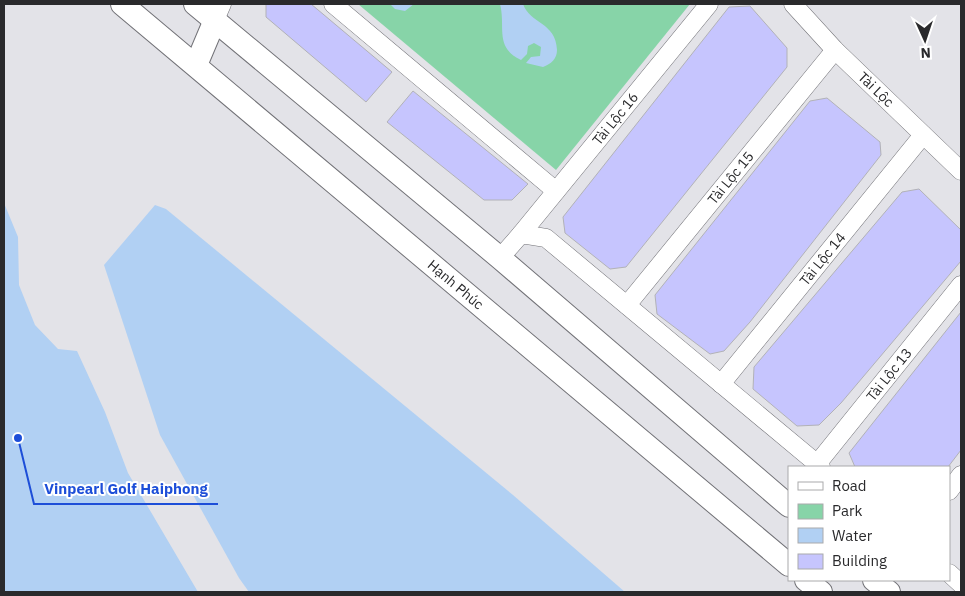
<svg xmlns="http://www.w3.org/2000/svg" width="965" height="596" font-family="'IBM Plex Sans',sans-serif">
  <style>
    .green { fill: #87d4a8 }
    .water { fill: #b1d0f3 }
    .building { fill: #c6c5fe; stroke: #b2b2b7 }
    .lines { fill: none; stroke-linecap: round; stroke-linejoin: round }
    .minor-casing { stroke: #727277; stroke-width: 19 }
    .tertiary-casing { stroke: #727277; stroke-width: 24 }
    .minor { stroke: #fff; stroke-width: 18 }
    .tertiary { stroke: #fff; stroke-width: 22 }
    .labels { text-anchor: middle; stroke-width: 4; stroke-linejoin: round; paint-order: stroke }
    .street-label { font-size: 14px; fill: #2a2a2c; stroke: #fff }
    .leader { fill: none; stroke: #1d4ed8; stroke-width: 2 }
    .callout-dot { fill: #1d4ed8; stroke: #fff; stroke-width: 2 }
    .callout-label { font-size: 15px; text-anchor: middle; font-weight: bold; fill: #1d4ed8; stroke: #fff; stroke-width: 4; stroke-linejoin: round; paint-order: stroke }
  </style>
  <rect width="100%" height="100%" fill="#e3e3e8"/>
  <polygon class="green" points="358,4 690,4 556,170"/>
  <g class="water">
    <polygon points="390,4 414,4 405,11 395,9"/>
    <path d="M500,4H523C530,24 556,22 557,50C557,59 551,64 543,67L526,63L531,57L540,56L541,47L534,43L528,46L527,54L521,60C494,47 506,27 500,4Z"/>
    <polygon points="4,203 18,237 19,285 35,325 58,349 77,351 105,412 128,473 198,592 4,592"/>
    <polygon points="155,205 166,209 513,495 625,592 249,592 239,578 160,435 104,265"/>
  </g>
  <g class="building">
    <polygon points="266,4 311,4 392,72 366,102 266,17"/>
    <polygon points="750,6 787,48 787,67 626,267 610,269 565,233 563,217 729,7"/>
    <polygon points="413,91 528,184 512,200 484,200 387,122"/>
    <polygon points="827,98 880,142 881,155 750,322 724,351 710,354 657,314 655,295 810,101"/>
    <polygon points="919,189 961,230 961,261 841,403 819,425 797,426 753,389 754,367 902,192"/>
    <polygon points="961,312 961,450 948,467 855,467 849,453"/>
  </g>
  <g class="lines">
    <defs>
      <g id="minor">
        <polyline points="333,4 556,191"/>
        <path id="s1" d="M793,4L835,50L961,171"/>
        <polyline points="215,20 222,4"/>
        <path id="s2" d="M521,234L709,4"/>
        <polyline points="500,258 521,234 546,238 821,467"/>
        <path id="s3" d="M627,305L835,50"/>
        <path id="s4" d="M721,384L923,135"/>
        <path id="s5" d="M817,464L961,285"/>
        <polyline points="949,491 961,475"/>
        <polyline points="949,573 961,584"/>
      </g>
      <g id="tertiary">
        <path id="s6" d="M122,4L789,565"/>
        <polyline points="195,4 500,258 789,506"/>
        <polyline points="196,65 215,20"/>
        <polyline points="806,580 821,592"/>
        <polyline points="874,580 889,592"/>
      </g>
    </defs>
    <use href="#minor" class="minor-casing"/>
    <use href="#tertiary" class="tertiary-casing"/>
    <use href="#minor" class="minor"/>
    <use href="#tertiary" class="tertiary"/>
  </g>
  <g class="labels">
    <g class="street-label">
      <text dy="5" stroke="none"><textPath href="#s1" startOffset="119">Tài Lộc</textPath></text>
      <text dy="5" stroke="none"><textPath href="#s2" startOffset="149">Tài Lộc 16</textPath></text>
      <text dy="5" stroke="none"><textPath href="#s3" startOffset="164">Tài Lộc 15</textPath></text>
      <text dy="5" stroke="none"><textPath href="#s4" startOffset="161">Tài Lộc 14</textPath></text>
      <text dy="5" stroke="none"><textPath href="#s6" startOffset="436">Hạnh Phúc</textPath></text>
      <text dy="5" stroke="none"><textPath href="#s5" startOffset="115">Tài Lộc 13</textPath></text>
    </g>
  </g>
  <path class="leader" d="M18 438L34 504H218"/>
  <circle class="callout-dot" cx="18" cy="438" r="5"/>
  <g class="callout-label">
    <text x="126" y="494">Vinpearl Golf Haiphong</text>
  </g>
  <rect width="965" height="596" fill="none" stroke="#2a2a2c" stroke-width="10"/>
  <rect x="788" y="466" width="162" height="115" fill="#ffffff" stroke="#aaaaab"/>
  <rect x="798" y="482" width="25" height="8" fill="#ffffff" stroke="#aaaaab"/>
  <text x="832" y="491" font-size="15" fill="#2a2a2c">Road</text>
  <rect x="798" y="504" width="25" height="15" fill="#87d4a8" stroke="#aaaaab"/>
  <text x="832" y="516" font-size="15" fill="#2a2a2c">Park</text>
  <rect x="798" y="528" width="25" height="15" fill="#b1d0f3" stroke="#aaaaab"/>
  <text x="832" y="541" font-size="15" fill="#2a2a2c">Water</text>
  <rect x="798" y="554" width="25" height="15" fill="#c6c5fe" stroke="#aaaaab"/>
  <text x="832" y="566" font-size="15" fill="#2a2a2c">Building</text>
  <g transform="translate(925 40) rotate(177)" stroke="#ffffff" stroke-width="4" paint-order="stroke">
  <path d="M0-4L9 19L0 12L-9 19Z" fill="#2a2a2c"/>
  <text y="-8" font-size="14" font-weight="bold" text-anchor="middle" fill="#2a2a2c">N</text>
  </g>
</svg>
